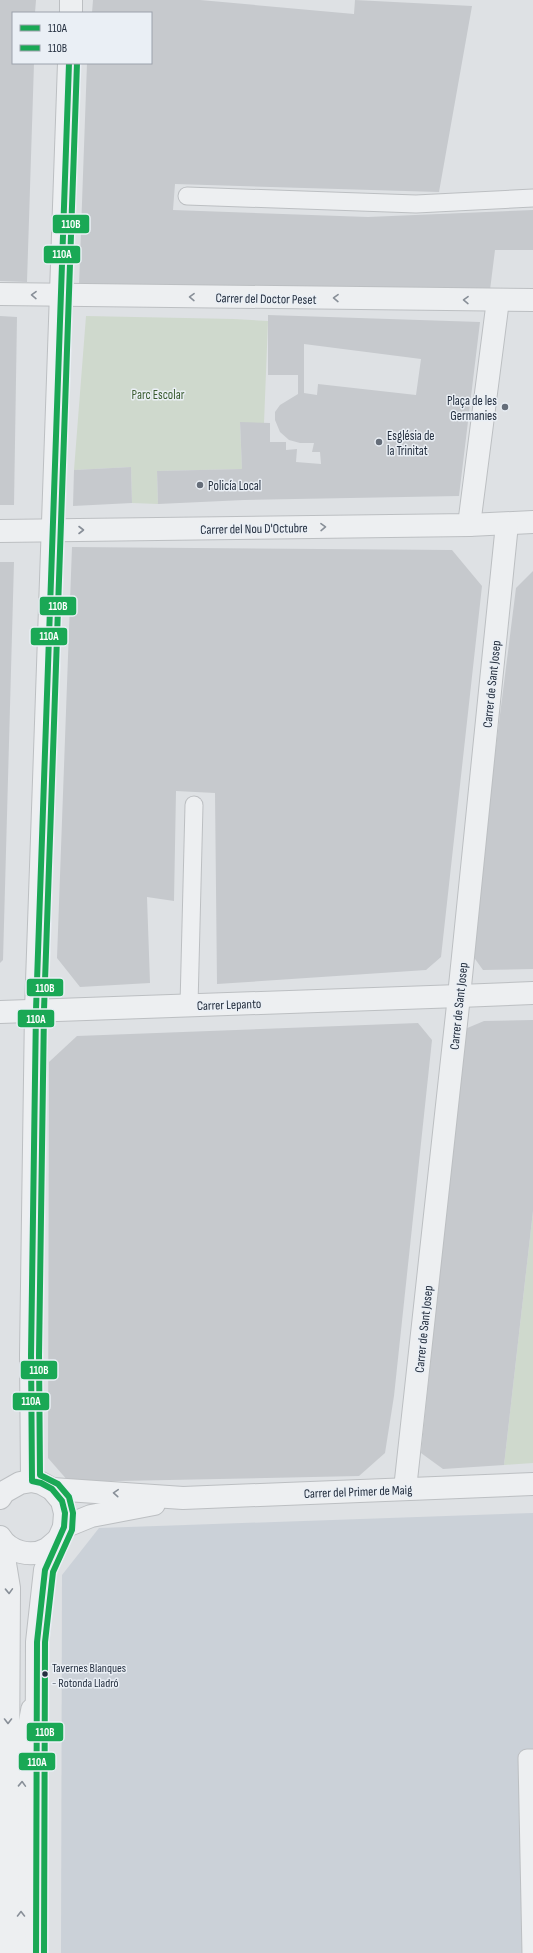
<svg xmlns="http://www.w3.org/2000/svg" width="533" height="1953" font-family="'Sofia Sans Condensed',sans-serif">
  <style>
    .built { fill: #cbd1d8 }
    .green { fill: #cfd9cd }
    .building { fill: #c6c9cd; fill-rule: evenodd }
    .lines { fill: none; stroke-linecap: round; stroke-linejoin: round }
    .service-casing { stroke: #bcbfc2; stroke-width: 19 }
    .pedestrian-casing { stroke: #bcbfc2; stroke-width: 24 }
    .minor-casing { stroke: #bcbfc2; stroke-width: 24 }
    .tertiary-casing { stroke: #bcbfc2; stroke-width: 24 }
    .service { stroke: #edeff1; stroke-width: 17 }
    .pedestrian { stroke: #edeff1; stroke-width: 22 }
    .minor { stroke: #edeff1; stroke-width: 22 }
    .tertiary { stroke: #edeff1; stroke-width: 22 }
    .bus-1-casing { stroke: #eaeff5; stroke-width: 9 }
    .bus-2-casing { stroke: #eaeff5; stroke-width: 9 }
    .bus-1 { stroke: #1aa855; stroke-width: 6 }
    .bus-2 { stroke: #1aa855; stroke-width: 6 }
    .oneway { stroke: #888f98 }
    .poi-dot { fill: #656d79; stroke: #eaeff5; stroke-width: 1.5 }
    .bus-dot { fill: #242f3f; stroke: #eaeff5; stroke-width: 1.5 }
    .labels { text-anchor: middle; stroke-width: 3; stroke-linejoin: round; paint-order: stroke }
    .bus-label { font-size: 12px; fill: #242f3f; stroke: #eaeff5; text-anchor: start }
    .street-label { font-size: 13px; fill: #242f3f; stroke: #eaeff5 }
    .park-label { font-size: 13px; fill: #3a5c30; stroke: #eaeff5 }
    .poi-label { font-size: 13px; fill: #242f3f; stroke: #eaeff5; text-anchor: start }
    .line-badge { stroke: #eaeff5; stroke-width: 1.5 }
    .badge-label { font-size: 11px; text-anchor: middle; font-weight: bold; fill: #fff }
  </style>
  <rect width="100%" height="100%" fill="#dee1e4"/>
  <polygon class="built" points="533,1513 533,1953 61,1953 62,1575 99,1528"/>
  <g class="green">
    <polygon points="86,316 234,319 268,321 264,423 240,423 242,469 157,471 158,504 132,503 131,467 74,470"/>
    <polygon points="533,1211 533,1463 504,1465"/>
  </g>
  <g class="building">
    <polygon points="0,0 36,0 35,13 13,13 13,63 34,63 27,282 0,281"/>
    <polygon points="93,0 200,0 354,14 355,0 472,6 439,192 175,184 173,210 368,217 533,210 533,250 495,250 490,290 79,287 87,63 151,63 151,13 92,13"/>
    <path d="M268,315L480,322L459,496L244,500L158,504L157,471L242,469L240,422L270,423V442H286V450L297,449L296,462L321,464L320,452H312L314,443H300L289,440L280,432L275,420V412L280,405L298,394V375H268ZM304,344L421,359L416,395L318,384L317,395L304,393Z"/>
    <polygon points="0,316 17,317 14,505 0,505"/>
    <polygon points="131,467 132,503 73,506 74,470"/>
    <polygon points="72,547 452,550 482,586 441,957 426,970 217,984 215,793 176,791 174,901 147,897 150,983 80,987 57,958"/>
    <polygon points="0,562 14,562 3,960 0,963"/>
    <polygon points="533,571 533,969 483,970 470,952 516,588"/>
    <polygon points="533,1020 533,1211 504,1465 443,1469 421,1453 465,1029 484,1021"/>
    <polygon points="418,1023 432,1040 394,1396 385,1453 359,1476 69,1482 48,1458 49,1062 77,1036"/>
  </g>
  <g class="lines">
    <defs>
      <g id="service">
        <polyline points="187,196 416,204 533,198"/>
        <polyline points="189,1005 194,805"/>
        <polyline points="21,1953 21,1788 24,1739 30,1708"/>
        <polyline points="531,1953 527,1758 533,1758"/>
      </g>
      <g id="pedestrian">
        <polyline points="469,525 498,300"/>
        <polyline points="459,996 533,993"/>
      </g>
      <g id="minor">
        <polyline points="0,294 533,300"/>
        <polyline points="0,531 469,525 533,522"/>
        <polyline points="0,1012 459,996"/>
        <polyline points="52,1489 183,1498 533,1484"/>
        <polyline points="405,1489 459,996 507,524"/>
        <polyline points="64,1527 91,1516 154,1504"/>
      </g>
      <g id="tertiary">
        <polyline points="71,13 71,0"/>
        <polyline points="32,1481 31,1355 36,1010 69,63"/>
        <polyline points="0,1498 4,1492 20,1483 32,1481 41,1483 52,1489 62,1501 65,1513 64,1527 45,1570 37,1642 36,1953"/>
        <path d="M0,1537C9,1552 31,1558 47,1549C51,1546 55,1542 59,1539"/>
        <polyline points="1,1539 9,1588 7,1953"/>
      </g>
    </defs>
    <use href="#service" class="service-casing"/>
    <use href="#pedestrian" class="pedestrian-casing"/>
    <use href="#minor" class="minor-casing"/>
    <use href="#tertiary" class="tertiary-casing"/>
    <use href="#service" class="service"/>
    <use href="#pedestrian" class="pedestrian"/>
    <use href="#minor" class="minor"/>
    <use href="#tertiary" class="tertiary"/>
    <defs>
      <polyline id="bus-1" points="36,1953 37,1642 45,1570 64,1527 65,1513 62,1501 52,1489 41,1483 32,1481 31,1355 36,1010 69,63"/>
      <polyline id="bus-2" points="44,1953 45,1642 53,1572 72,1530 73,1513 69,1497 58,1484 40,1475 39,1355 44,1010 77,63"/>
    </defs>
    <use href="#bus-1" class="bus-1-casing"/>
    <use href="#bus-2" class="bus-2-casing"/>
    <use href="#bus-1" class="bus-1"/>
    <use href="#bus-2" class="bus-2"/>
  </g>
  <defs><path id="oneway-chevron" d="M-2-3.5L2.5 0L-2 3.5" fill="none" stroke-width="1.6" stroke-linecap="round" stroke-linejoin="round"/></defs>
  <g class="oneway">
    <use href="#oneway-chevron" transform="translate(34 295) rotate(-179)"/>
    <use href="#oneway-chevron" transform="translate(192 297) rotate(-179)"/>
    <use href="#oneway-chevron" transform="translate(336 298) rotate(-179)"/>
    <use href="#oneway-chevron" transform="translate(466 300) rotate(-179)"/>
    <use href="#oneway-chevron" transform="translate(323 527) rotate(-1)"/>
    <use href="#oneway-chevron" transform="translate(81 530)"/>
    <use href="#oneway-chevron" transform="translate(116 1493) rotate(-176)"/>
    <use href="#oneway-chevron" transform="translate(9 1591) rotate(88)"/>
    <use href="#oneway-chevron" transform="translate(8 1721) rotate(90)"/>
    <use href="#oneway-chevron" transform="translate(22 1784) rotate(-88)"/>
    <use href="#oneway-chevron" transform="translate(21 1914) rotate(-90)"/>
  </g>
  <g class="poi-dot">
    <circle cx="505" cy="407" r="4"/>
    <circle cx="379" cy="442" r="4"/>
    <circle cx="200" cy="485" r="4"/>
  </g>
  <circle class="bus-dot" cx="45" cy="1674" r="3.5"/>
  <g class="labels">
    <g class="bus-label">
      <text x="52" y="1672">Tavernes Blanques<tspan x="52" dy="15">- Rotonda Lladró</tspan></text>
    </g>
    <g class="street-label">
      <text transform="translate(266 298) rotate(1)" y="5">Carrer del Doctor Peset</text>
      <text transform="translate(254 528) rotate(-1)" y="5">Carrer del Nou D'Octubre</text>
      <text transform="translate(491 684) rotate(-84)" y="5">Carrer de Sant Josep</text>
      <text transform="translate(229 1004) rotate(-2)" y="5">Carrer Lepanto</text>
      <text transform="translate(458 1006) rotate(-84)" y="5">Carrer de Sant Josep</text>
      <text transform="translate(423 1329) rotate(-84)" y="5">Carrer de Sant Josep</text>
      <text transform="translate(358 1491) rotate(-2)" y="5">Carrer del Primer de Maig</text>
    </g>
    <g class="park-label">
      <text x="158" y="399">Parc Escolar</text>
    </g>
    <g class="poi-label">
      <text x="497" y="405" text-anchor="end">Plaça de les<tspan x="497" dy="15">Germanies</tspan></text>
      <text x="387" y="440">Església de<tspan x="387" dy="15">la Trinitat</tspan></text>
      <text x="208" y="490">Policía Local</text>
    </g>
  </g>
  <g class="line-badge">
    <rect x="52" y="214" width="38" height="20" rx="4" fill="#1aa855"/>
    <rect x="43" y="245" width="38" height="19" rx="4" fill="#1aa855"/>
    <rect x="39" y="596" width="38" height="20" rx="4" fill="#1aa855"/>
    <rect x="30" y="627" width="38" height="19" rx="4" fill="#1aa855"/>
    <rect x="26" y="978" width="38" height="19" rx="4" fill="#1aa855"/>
    <rect x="17" y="1009" width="38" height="19" rx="4" fill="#1aa855"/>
    <rect x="20" y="1360" width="38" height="20" rx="4" fill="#1aa855"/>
    <rect x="12" y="1392" width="38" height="19" rx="4" fill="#1aa855"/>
    <rect x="26" y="1722" width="38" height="20" rx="4" fill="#1aa855"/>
    <rect x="18" y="1752" width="38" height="19" rx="4" fill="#1aa855"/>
  </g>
  <g class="badge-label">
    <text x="71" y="228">110B</text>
    <text x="62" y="258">110A</text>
    <text x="58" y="610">110B</text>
    <text x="49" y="640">110A</text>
    <text x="45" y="992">110B</text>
    <text x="36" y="1023">110A</text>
    <text x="39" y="1374">110B</text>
    <text x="31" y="1405">110A</text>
    <text x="45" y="1736">110B</text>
    <text x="37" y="1766">110A</text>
  </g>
  <rect x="12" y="12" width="140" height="52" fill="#eaeff5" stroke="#9ba2ac"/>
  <rect x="20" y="25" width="20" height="6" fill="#1aa855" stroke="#9ba2ac"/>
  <text x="48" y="32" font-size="12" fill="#242f3f">110A</text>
  <rect x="20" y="45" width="20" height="6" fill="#1aa855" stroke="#9ba2ac"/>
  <text x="48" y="52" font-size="12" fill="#242f3f">110B</text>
</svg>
